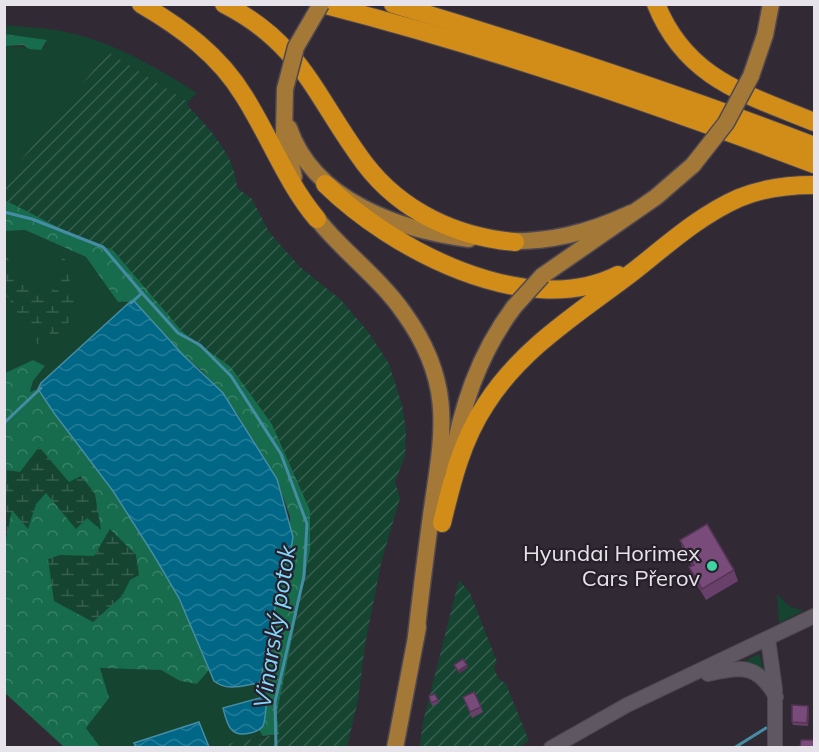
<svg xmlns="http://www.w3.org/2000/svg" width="819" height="752" font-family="Mulish,sans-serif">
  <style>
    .grass { fill: #154431 }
    .forest { fill: url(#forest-crowns) }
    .wetland { fill: url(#wetland-marsh) }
    .garden { fill: url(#garden-furrows) }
    .water { fill: url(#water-waves); stroke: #458ca5; stroke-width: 1.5 }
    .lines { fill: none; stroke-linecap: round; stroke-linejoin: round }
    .stream { stroke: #458ca5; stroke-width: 3 }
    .minor-casing { stroke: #4f4852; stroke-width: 16 }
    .major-casing { stroke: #4f4852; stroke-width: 19 }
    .highway-casing { stroke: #4f4852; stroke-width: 20 }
    .minor { stroke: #5f5863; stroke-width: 14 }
    .major { stroke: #a47836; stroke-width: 16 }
    .highway { stroke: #d28d18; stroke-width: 18 }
    .major-bridge-casing { stroke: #4f4852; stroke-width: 19; stroke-linecap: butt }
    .major-bridge { stroke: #a47836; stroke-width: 16 }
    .wall { fill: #68406a }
    .shaded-wall { fill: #553456 }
    .building { fill: #794b7b; stroke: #553456; stroke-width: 1.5 }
    .poi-dot { fill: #3ed4a3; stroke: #27202a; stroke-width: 2 }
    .labels { text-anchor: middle; stroke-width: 4.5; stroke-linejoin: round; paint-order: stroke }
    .poi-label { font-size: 22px; fill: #e7e3ea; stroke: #27202a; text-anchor: end }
    .water-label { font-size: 24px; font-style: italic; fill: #81d7fd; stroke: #27202a }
  </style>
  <defs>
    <pattern id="forest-crowns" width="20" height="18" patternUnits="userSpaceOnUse" patternTransform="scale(1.5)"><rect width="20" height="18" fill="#166c4d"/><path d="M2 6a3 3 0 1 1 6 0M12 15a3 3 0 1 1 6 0" fill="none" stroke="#388167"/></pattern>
    <pattern id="wetland-marsh" width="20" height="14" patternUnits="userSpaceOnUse" patternTransform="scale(1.5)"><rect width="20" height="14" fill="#154431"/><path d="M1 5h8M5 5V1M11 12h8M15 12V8" fill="none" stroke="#375f4f"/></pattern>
    <pattern id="garden-furrows" width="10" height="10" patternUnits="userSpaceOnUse" patternTransform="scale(1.5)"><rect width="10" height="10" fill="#154431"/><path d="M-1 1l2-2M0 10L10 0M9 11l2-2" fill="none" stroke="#375f4f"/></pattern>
    <pattern id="water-waves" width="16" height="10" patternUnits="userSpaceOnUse" patternTransform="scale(1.5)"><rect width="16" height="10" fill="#006787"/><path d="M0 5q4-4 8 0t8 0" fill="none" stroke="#257d98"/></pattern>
  </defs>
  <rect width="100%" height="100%" fill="#312a34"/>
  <g class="grass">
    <path d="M5,25C22,27 39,27 56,30C109,39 152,65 197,93L188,102L108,52L5,180V46L44,48L47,41L5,34Z"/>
    <polygon points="25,230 86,257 118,302 131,301 41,383 38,389 30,393 33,381 45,366 33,360 5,373 5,231"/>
    <polygon points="777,594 789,606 803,611 779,623"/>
    <polygon points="759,654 765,674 741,663"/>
    <path d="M99,668L161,670L180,681L197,684L209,670C220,692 239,686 260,683L267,696L224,708L252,732L259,730L263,736L222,747H100L86,728L109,698Z"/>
  </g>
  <g class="forest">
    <polygon points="5,34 47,40 41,50 29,49 24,45 5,46"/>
    <polygon points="5,200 68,232 113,250 183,332 231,367 272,424 310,510 310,551 277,713 279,734 263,736 259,730 263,725 267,696 260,683 267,643 283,567 290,556 290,517 277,479 263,460 238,415 203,372 184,356 134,301 118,302 86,257 25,230 5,231"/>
    <polygon points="33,360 45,366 33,381 30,392 38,389 54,413 113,491 153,554 179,598 209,670 197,684 180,681 161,670 100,668 109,698 86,728 100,747 64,747 5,693 5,373"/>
  </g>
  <g class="wetland">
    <polygon points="63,251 75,305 59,348 42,320 38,345 5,293 5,254 26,288 33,281 48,296 57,284"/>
    <polygon points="39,447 69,482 81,476 95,494 101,530 87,518 76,529 46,493 36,504 28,529 12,510 6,539 5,538 7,470 20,472"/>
    <polygon points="110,529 136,555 139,575 130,580 122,596 93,622 54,601 48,559 60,555 94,556"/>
  </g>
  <g class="garden">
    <path d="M108,52L188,102L187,105C209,129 235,154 237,188L252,199L269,232L300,267L341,300L369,333L389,364L402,405L406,431L405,456L395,482L400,498L381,563L365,645L358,700L347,747H222L232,743L279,734L277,713L310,551V510L272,424L231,367L183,332L113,250L68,232L5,200V180Z"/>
    <polygon points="459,580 470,593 497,662 494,667 498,678 506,684 529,741 519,747 419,748 424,718"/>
  </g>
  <g class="water">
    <path d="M131,301H134L184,356L223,393L277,479L293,537L290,556L283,567L260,683C244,685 228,692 214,681L179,598L153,554L113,491L54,413L38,389L41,383Z"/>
    <path d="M267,696C266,705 266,718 263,726C260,730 255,732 250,733C230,738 227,724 223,708Z"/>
    <polygon points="199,722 209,747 136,747 134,743"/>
  </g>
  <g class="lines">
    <g class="stream">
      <polyline points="4,212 32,219 103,247 142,293"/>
      <polyline points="131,303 142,293 178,333 200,345 231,376 281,454 307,524 304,576 275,702 276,748"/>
      <polyline points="4,423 41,388"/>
      <polyline points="734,748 766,728"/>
    </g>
    <defs>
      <g id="minor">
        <polyline points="768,639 775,689 775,748"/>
        <path d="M708,674C741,666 758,664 776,697"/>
        <polyline points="551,748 627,705 814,616"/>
      </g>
      <g id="major">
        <polyline points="751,76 765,35 771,4"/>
        <polyline points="285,89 284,134 294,177"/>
        <path d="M289,128C314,201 400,230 469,239"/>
        <path d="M309,208C336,247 377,274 404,313C458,388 441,440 430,523C425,561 420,599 416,637"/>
        <path d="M501,241C548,243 588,233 631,213"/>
        <polyline points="542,276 656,197 693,165"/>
        <path d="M451,467C461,408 478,355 514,307"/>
        <polyline points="395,748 418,627"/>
      </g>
      <g id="highway">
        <path d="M141,4C182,28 219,55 244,96C270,137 286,182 317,219"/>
        <path d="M224,4C303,44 316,99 365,164C401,211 456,237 515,242"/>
        <path d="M322,4C490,47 653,103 814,164"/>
        <path d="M393,4C536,47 676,93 814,146"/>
        <path d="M656,4C686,79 746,94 814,122"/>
        <path d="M325,184C391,249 526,321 618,275"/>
        <path d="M442,523C452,481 462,440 486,404C522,347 582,311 634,271C667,245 700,215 739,198C763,188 788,185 814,185"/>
      </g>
    </defs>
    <use href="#minor" class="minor-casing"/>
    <use href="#major" class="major-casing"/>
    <use href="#highway" class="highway-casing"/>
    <use href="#minor" class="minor"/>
    <use href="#major" class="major"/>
    <use href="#highway" class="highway"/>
    <defs>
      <g id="major-bridge">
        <polyline points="285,89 296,47 321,4"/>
        <polyline points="693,165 726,123 751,76"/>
        <polyline points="514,307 542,276"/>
      </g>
    </defs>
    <use href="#major-bridge" class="major-bridge-casing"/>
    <use href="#major-bridge" class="major-bridge"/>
  </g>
  <g class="wall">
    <polygon points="680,540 734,570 738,581 706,600 693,578 689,567 692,566 683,551"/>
    <polygon points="435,694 439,703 432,706 429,696"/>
    <polygon points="463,697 481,707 483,712 472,718"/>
    <polygon points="809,709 808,726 793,725 792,722"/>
  </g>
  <g class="shaded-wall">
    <polygon points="467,665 468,668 459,674 458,671"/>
    <polygon points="808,706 809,709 808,726 807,723"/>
  </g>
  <g class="building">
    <polygon points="707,524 734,570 702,589 689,567 694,565 680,540"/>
    <polygon points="463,659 467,665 458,671 454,665"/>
    <polygon points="474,692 481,707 470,712 463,697"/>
    <polygon points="435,694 438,700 431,703 429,696"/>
    <polygon points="792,705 808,706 807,723 792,722"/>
    <polygon points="801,740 814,740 814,747 800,747"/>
  </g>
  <circle class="poi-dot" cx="712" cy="566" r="6"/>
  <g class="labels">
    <g class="poi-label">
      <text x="700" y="561">Hyundai Horimex<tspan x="700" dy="25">Cars Přerov</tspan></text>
    </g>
    <g class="water-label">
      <text transform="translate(275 627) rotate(-81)" y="8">Vinarský potok</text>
    </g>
  </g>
  <rect width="819" height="752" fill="none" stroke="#e7e3ea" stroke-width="12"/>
</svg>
